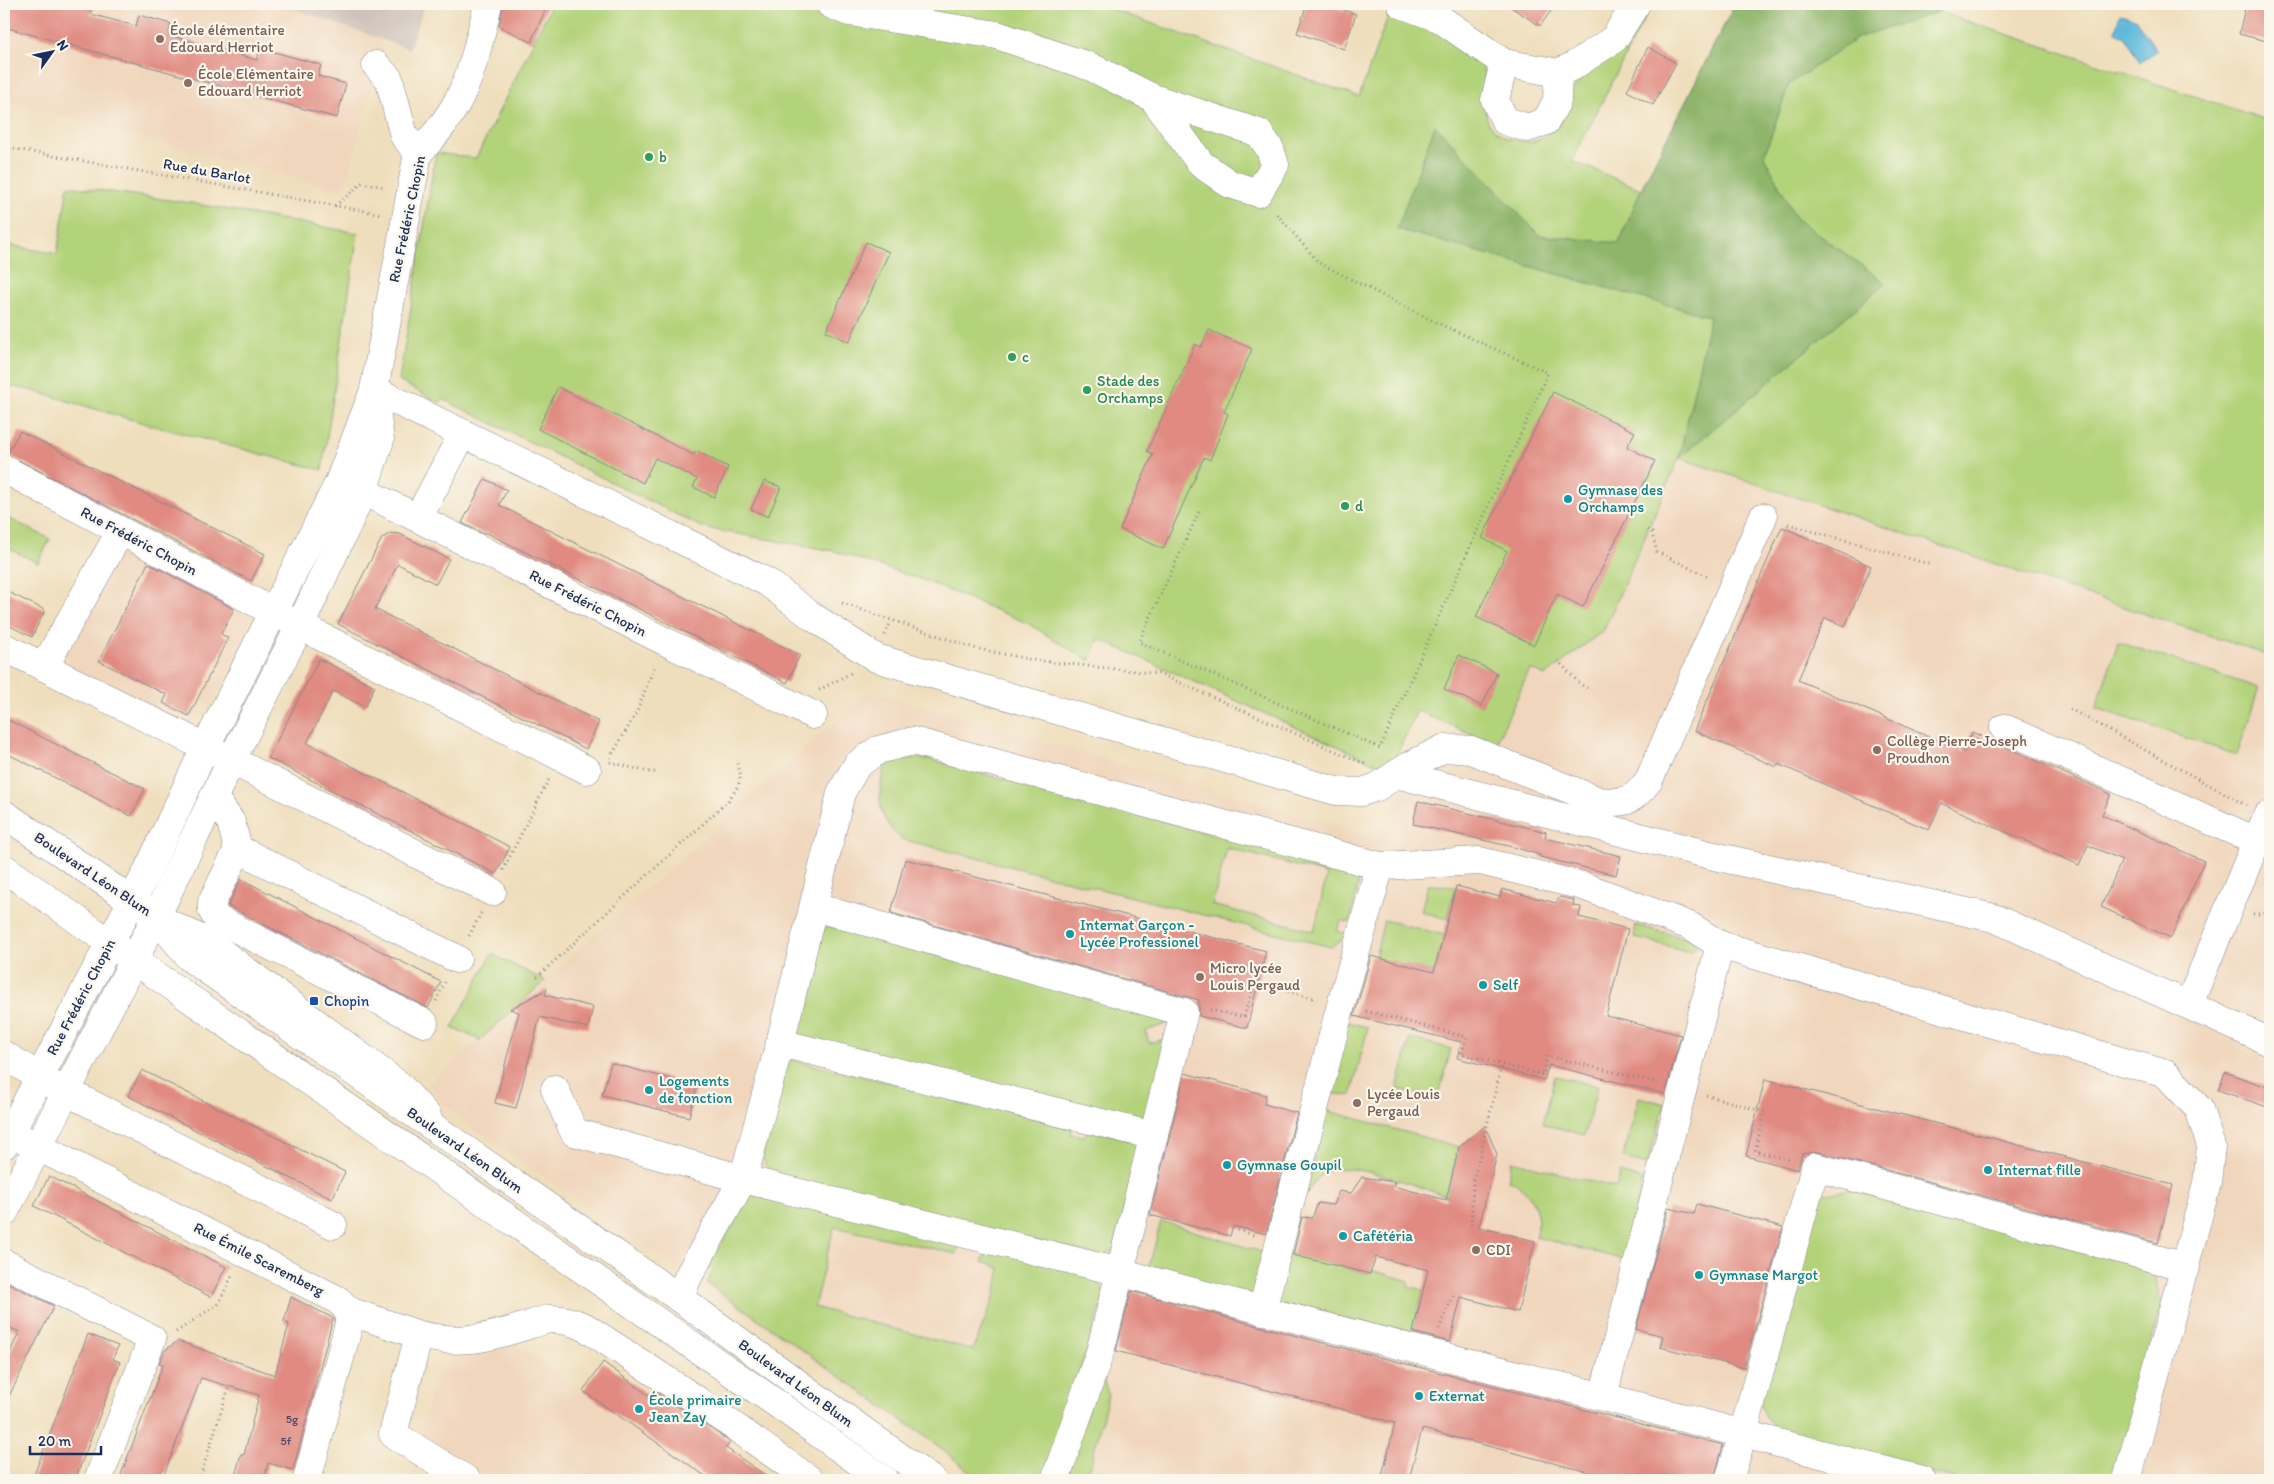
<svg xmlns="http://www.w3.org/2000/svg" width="2274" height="1484" font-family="Itim,sans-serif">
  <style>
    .built { fill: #f0d6bc }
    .industrial { fill: #cec2b9 }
    .green { fill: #b3d37a; stroke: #67816c; fill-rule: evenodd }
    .forest { fill: #8eb56a; stroke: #547264 }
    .water { fill: #5eb9db; stroke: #3c749c }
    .building { fill: #e08a81 }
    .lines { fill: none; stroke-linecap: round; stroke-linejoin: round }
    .minor-casing { stroke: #85868d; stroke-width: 29 }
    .major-casing { stroke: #85868d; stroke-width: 29 }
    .path { stroke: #85868d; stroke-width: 3; stroke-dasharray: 1 4; stroke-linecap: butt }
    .minor { stroke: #fff; stroke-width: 28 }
    .major { stroke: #fff; stroke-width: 28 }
    .education-dot { fill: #8d6e63; stroke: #fbf7ec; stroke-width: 2 }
    .leisure-dot { fill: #2e9e5b; stroke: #fbf7ec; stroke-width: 2 }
    .culture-dot { fill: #0f9aa8; stroke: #fbf7ec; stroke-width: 2 }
    .transit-dot { fill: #1a4fb4; stroke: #fbf7ec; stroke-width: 2 }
    .labels { text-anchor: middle; stroke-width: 4.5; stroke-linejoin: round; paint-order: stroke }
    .number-label { font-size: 12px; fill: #4c4667 }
    .education-label { font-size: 15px; fill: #785e54; stroke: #fbf7ec; text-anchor: start }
    .leisure-label { font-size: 15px; fill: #27864d; stroke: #fbf7ec; text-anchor: start }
    .street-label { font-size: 15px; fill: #1b2f5e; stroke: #fbf7ec }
    .culture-label { font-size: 15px; fill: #0d838f; stroke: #fbf7ec; text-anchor: start }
    .transit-label { font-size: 15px; fill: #164399; stroke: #fbf7ec; text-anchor: start }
  </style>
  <rect width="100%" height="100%" fill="#fbf7ec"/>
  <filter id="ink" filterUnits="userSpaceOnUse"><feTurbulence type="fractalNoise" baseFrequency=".02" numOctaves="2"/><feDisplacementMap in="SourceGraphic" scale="10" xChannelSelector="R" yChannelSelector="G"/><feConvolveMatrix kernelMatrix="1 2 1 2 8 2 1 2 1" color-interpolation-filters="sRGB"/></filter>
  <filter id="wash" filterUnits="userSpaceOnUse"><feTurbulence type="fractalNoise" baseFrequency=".0096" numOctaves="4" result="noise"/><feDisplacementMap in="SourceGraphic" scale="20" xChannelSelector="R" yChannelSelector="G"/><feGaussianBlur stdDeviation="1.12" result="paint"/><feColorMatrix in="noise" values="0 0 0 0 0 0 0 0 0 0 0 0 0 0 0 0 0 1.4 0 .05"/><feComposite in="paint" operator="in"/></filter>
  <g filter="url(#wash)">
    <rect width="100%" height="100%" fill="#efdebc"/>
    <g class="built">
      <polygon points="4,4 291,4 384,36 344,191 4,101"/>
      <polygon points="1679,458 2270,656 2270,743 2255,756 2270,763 2270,1009 2264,1007 2244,1049 2270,1059 2270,1480 975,1480 930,1444 689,1275 462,1121 427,1085 869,691 1377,838 1402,793 1485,766 1530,669 1545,676 1604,630"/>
      <polygon points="132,552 247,613 250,626 211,707 203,702 190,727 71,667 66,652 118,558"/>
      <polygon points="515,1343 583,1390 603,1362 650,1396 658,1386 734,1437 726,1448 772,1480 494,1480 420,1433 436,1376 444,1366 463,1354"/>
    </g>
    <polygon class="industrial" points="281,4 425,4 409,49"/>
    <g class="green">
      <polygon points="552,4 1097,4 1359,97 1390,10 1439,30 1478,56 1485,75 1482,98 1488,122 1496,131 1507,138 1530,142 1543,138 1558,127 1569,106 1571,91 1587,73 1619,53 1647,13 1572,161 1641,189 1735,4 1915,4 2270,121 2270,656 1679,458 1604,630 1545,676 1530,669 1496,744 1417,711 1395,758 1386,768 1099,639 1090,661 1027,623 926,581 834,551 704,528 443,399 440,403 399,381 436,153 476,158"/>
      <polygon points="68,186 191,203 358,233 322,470 150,425 34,391 4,385 4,244 57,254"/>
      <polygon points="4,516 50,539 38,563 4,546"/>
      <polygon points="2118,642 2259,688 2237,755 2096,708"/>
      <path d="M898,758L927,759L1356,872L1360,877L1350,922L1341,921L1337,931L1346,934L1341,940L1331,947L901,839C876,816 877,798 885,765ZM1227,848L1327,874L1314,931L1212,905Z"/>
      <polygon points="1428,885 1456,886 1447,919 1421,911"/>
      <polygon points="1384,920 1444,935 1434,972 1375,958"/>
      <polygon points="1636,925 1692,940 1697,947 1690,952 1634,937"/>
      <polygon points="828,926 1164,1017 1169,1023 1146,1031 1149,1043 1172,1037 1148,1128 792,1035 818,933"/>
      <polygon points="492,954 545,981 480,1040 452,1028"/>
      <polygon points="1342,1021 1368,1027 1351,1096 1323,1092"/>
      <polygon points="1410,1038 1451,1049 1438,1099 1397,1089"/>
      <polygon points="787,1059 1073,1125 1071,1134 1085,1136 1088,1128 1142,1144 1113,1254 1110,1251 1107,1254 1107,1258 773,1176 765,1164 762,1153"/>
      <polygon points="1555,1076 1598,1086 1584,1135 1543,1124"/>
      <polygon points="1639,1097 1665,1104 1647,1165 1623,1158"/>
      <path d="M1325,1110L1459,1147L1447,1196C1422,1188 1354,1162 1331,1170C1317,1175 1312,1185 1305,1198Z"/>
      <path d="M1512,1161L1616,1188L1620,1173L1643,1180L1625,1260L1536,1237C1543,1215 1531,1187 1508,1180Z"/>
      <polygon points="1851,1190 2138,1264 2156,1278 2162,1302 2117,1480 1962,1480 1783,1435 1766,1417 1757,1398 1809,1206 1826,1193"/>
      <polygon points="751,1193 960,1239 957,1254 834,1227 814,1307 973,1350 995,1295 1000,1268 982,1262 989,1246 1088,1271 1099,1282 1105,1295 1043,1480 980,1480 932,1441 707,1283 713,1271 708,1266"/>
      <polygon points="1161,1221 1268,1254 1259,1290 1251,1297 1148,1271"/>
      <polygon points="1284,1252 1369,1274 1371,1270 1409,1281 1408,1286 1423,1290 1411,1338 1271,1304"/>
      <polygon points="1101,1370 1108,1395 1087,1480 1065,1480"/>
    </g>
    <polygon class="forest" points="1735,4 1915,4 1939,12 1859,37 1789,84 1764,156 1796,218 1886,283 1679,458 1710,317 1397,229 1435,125 1539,235 1619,243 1641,189"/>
    <polygon class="water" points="2120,14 2135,18 2157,51 2140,62 2124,36 2115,32"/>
    <g id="blocks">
      <g class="building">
        <polygon points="4,4 94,4 90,14 136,26 139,15 171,24 168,35 257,60 260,48 321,65 318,76 346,84 337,118 4,27"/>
        <polygon points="503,4 548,4 531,42 499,26"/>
        <polygon points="1307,4 1325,4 1356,14 1344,49 1297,33"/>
        <polygon points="1506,4 1556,4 1540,26"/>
        <polygon points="2246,4 2270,9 2270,42 2239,34"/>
        <polygon points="1648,47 1676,63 1653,105 1627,91"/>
        <polygon points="866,242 889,252 849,342 826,331"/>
        <polygon points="1209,330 1252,349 1224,412 1228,414 1210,460 1204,457 1163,549 1120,529 1153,454 1147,451 1195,344 1201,347"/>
        <polygon points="558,387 694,455 696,451 728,467 714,497 693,487 697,479 655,458 643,483 538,429"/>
        <polygon points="1553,392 1635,432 1627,447 1655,461 1583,607 1557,594 1534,645 1476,617 1507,551 1482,538"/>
        <polygon points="20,431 265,554 251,581 7,454"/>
        <polygon points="485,479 507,490 499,505 800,655 787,683 485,532 484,534 462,523"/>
        <polygon points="764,481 781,487 768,517 751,509"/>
        <polygon points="1782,527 1871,566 1845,626 1825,618 1798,680 1964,752 1972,732 2111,794 2102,815 2204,861 2171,938 2101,907 2122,860 2088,845 2079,865 1941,803 1929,830 1778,764 1777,767 1694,731"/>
        <polygon points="391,533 400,534 449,559 436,584 398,564 375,609 599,722 586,749 338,624 382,538"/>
        <polygon points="148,563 234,609 221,634 228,638 189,716 163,703 167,695 99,661"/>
        <polygon points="4,590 45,610 32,637 4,623"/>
        <polygon points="1459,655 1497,673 1482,706 1444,689"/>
        <polygon points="319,659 375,686 365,707 333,691 307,743 510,847 496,874 268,758"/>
        <polygon points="4,718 145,789 131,816 4,752"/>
        <polygon points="1418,801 1546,832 1545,838 1621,856 1616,875 1540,857 1540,855 1513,847 1413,824"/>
        <polygon points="905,859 1266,951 1247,1028 1199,1016 1199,1000 891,913"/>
        <polygon points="241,879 441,982 428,1008 228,906"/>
        <polygon points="1456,886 1500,897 1502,889 1556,903 1560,897 1574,900 1573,906 1581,907 1579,917 1628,929 1606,1016 1681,1035 1665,1094 1549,1065 1544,1080 1492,1067 1457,1058 1461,1042 1354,1016 1371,956 1434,972"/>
        <polygon points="547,989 545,995 593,1007 588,1028 540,1017 516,1108 495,1103 519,1012 510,1009"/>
        <polygon points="611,1063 697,1086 689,1117 602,1095"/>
        <polygon points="142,1070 345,1172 332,1199 128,1096"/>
        <polygon points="2225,1072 2270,1088 2270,1108 2218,1090"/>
        <polygon points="1185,1073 1266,1095 1264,1104 1297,1113 1266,1234 1233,1226 1230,1236 1150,1215"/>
        <polygon points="1765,1079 2173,1185 2158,1243 1819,1152 1802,1154 1798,1170 1746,1156"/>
        <polygon points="1485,1126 1497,1154 1479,1227 1535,1241 1518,1312 1461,1297 1450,1342 1413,1332 1428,1270 1376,1257 1370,1274 1293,1255 1302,1217 1312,1218 1318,1203 1333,1205 1339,1191 1351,1193 1362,1177 1395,1182 1393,1186 1446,1200 1459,1147"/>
        <polygon points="49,1176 226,1267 211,1297 34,1206"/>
        <polygon points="1697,1204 1783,1227 1744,1368 1660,1347 1663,1336 1636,1329 1668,1208 1694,1214"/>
        <polygon points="4,1281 54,1306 4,1406 4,1366 19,1332 4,1325"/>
        <polygon points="1131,1291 1258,1326 1723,1445 1714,1480 1619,1480 1422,1429 1409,1480 1381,1480 1395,1423 1116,1351"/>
        <polygon points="291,1297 333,1318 293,1470 268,1463 264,1480 234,1480 241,1454 244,1455 259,1395 201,1378 162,1480 119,1480 163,1364 159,1363 165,1350 178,1341 275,1375 289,1324 284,1322"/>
        <polygon points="88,1334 118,1346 113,1359 120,1362 75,1480 32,1480"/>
        <polygon points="603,1362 650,1396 654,1391 691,1415 730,1442 726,1448 772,1480 711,1480 583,1391"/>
      </g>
    </g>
  </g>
  <g filter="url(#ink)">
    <use href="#blocks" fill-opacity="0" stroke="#85868d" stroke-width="1"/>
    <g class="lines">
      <defs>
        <g id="minor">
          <polyline points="830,4 849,12 997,35 1091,67 1153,98 1259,133 1270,149 1275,165 1258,193 1230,184 1201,164 1153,98"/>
          <polyline points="1401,4 1439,18 1504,63 1558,73 1573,66 1614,39 1636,4"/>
          <polyline points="1504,63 1495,100 1505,121 1528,128 1546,121 1557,101 1558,73"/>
          <polyline points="376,65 389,79 404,136 418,153"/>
          <path d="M374,390L767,582L813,617L876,658L1336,791L1362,792L1377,787L1409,766L1445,748L1471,750L1599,801C1624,804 1633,802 1649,780L1763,517"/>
          <polyline points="4,469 300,626 587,770"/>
          <polyline points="345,484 363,491 813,715"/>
          <polyline points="418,518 463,433"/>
          <path d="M4,647C167,728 330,809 492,892"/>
          <polyline points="44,667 120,532"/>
          <polyline points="2004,728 2256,841"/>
          <polyline points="1396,774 1714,856 1994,918 2270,1042"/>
          <polyline points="214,798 231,822 238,849 212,902 212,910 217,919 424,1023"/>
          <polyline points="238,849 457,959"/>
          <polyline points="156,917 209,943 399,1085 427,1116"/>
          <polyline points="2189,1004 2267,816"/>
          <polyline points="780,1043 1154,1136"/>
          <polyline points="4,1055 51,1084 333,1225"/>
          <polyline points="555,1089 574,1132 743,1179 1120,1272 1184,1012 814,907"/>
          <polyline points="21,1138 338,1300 349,1311 349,1324 307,1480"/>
          <path d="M4,1145L147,872L205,748L339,482L374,390L418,153C466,106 473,67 488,4"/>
          <polyline points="4,1213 156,917 232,759 300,626 363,491 380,440 374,395"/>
          <polyline points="4,1263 152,1339 98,1480"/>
          <polyline points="679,1298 689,1275 743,1179 780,1043 841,793 857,765 878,750 913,741 1380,866 1480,861 1583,886 1690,926 1720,945 2166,1074 2199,1109 2211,1146 2207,1183 2127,1480"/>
          <polyline points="349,1311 419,1335 393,1434 467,1480"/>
          <polyline points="1262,1311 1339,1012 1380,866"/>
          <path d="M419,1335C472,1347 499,1334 548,1319C561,1319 572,1321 585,1327L700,1402L810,1480"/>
          <polyline points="1603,1396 1720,945"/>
          <path d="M1055,1480L1100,1352L1120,1272C1327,1330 1536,1377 1743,1434L1729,1480"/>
          <polyline points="1922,1480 1743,1434 1815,1167 2186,1267"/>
        </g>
        <g id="major">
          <polyline points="4,814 156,917 190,958 679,1298 932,1480"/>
          <polyline points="4,868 134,960 783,1408 884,1480"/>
        </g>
      </defs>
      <use href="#minor" class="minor-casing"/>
      <use href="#major" class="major-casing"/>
      <g class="path">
        <polyline points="4,147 382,214"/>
        <polyline points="335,206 362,183 386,187"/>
        <polyline points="1199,512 1139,642 1380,748 1548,373 1433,321 1319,263 1275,212"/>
        <polyline points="1788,524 1932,565"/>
        <polyline points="1647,530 1652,533 1657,552 1709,577"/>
        <polyline points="842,603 974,648 1033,660 1160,674 1365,764"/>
        <polyline points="885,635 891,621"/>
        <polyline points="1561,664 1581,685 1587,688"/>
        <polyline points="819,690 851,673"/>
        <polyline points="2070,709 2246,805"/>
        <polyline points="610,758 636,714 655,665"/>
        <polyline points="610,762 648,772 657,772"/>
        <polyline points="503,870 549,779"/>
        <polyline points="2253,914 2270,914"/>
        <polyline points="469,936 481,913"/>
        <path d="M537,977L728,801C738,787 746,776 735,761"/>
        <polyline points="436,1001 445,982"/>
        <polyline points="1210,1010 1244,1017 1254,983 1317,999"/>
        <polyline points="1366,1011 1467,1037 1461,1054 1543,1075 1547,1056 1659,1083"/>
        <polyline points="1706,1095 1765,1112 1755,1151 1791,1160"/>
        <polyline points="1471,1225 1473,1183 1502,1064"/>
        <polyline points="1238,1230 1257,1236"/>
        <polyline points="1439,1329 1453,1295"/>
        <polyline points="176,1332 218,1304 233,1274"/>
        <polyline points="199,1480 229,1387"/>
      </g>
      <use href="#minor" class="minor"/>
      <use href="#major" class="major"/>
    </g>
  </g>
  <g class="education-dot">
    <circle cx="160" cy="39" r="5"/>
    <circle cx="188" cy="83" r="5"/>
    <circle cx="1877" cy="750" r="5"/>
    <circle cx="1200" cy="977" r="5"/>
    <circle cx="1357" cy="1103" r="5"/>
    <circle cx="1476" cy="1250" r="5"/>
  </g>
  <g class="leisure-dot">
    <circle cx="649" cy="157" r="5"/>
    <circle cx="1012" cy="357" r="5"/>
    <circle cx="1087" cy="390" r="5"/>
    <circle cx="1345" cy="506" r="5"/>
  </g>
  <g class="culture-dot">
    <circle cx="1568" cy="499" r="5"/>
    <circle cx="1070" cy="934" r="5"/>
    <circle cx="1483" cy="985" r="5"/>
    <circle cx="649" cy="1090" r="5"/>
    <circle cx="1227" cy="1165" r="5"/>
    <circle cx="1988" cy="1170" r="5"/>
    <circle cx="1343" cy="1236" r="5"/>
    <circle cx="1699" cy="1275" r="5"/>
    <circle cx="1419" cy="1396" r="5"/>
    <circle cx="639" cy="1409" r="5"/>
  </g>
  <rect class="transit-dot" x="309" y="996" width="10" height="10" rx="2.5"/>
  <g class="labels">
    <g class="number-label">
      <text x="292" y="1423">5g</text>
      <text x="286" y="1445">5f</text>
    </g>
    <g class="education-label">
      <text x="170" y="35">École élémentaire<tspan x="170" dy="17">Edouard Herriot</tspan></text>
      <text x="198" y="79">École Elémentaire<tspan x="198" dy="17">Edouard Herriot</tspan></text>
      <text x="1887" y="746">Collège Pierre-Joseph<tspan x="1887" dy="17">Proudhon</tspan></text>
      <text x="1210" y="973">Micro lycée<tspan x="1210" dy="17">Louis Pergaud</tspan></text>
      <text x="1367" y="1099">Lycée Louis<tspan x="1367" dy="17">Pergaud</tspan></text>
      <text x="1486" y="1255">CDI</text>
    </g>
    <g class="leisure-label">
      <text x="659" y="162">b</text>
      <text x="1022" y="362">c</text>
      <text x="1097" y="386">Stade des<tspan x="1097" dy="17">Orchamps</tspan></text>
      <text x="1355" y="511">d</text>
    </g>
    <g class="street-label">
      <text transform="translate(207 171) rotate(10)" y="5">Rue du Barlot</text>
      <text transform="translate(407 219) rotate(-78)" y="5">Rue Frédéric Chopin</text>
      <text transform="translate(139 541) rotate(28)" y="5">Rue Frédéric Chopin</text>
      <text transform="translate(588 603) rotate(27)" y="5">Rue Frédéric Chopin</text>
      <text transform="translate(93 874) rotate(34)" y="5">Boulevard Léon Blum</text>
      <text transform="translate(81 997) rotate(-62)" y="5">Rue Frédéric Chopin</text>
      <text transform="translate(465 1150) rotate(35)" y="5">Boulevard Léon Blum</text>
      <text transform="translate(259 1259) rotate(27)" y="5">Rue Émile Scaremberg</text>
      <text transform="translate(796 1383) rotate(36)" y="5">Boulevard Léon Blum</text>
    </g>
    <g class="culture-label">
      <text x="1578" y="495">Gymnase des<tspan x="1578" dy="17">Orchamps</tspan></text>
      <text x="1080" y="930">Internat Garçon -<tspan x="1080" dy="17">Lycée Professionel</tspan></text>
      <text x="1493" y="990">Self</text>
      <text x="659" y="1086">Logements<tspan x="659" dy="17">de fonction</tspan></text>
      <text x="1237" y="1170">Gymnase Goupil</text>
      <text x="1998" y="1175">Internat fille</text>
      <text x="1353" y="1241">Cafétéria</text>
      <text x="1709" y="1280">Gymnase Margot</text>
      <text x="1429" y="1401">Externat</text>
      <text x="649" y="1405">École primaire<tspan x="649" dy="17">Jean Zay</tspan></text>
    </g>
    <g class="transit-label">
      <text x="324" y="1006">Chopin</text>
    </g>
  </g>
  <rect width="2274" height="1484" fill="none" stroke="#fbf7ec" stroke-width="20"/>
  <g transform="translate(52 52) rotate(57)" stroke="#fbf7ec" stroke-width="4" paint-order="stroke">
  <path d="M0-4L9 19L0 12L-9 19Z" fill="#1b2f5e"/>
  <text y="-8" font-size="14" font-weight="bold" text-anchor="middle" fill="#1b2f5e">N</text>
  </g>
  <path d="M30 1446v8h71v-8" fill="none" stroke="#1b2f5e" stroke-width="2.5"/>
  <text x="38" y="1446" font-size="15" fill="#1b2f5e" stroke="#fbf7ec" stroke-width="4" paint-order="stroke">20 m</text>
</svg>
